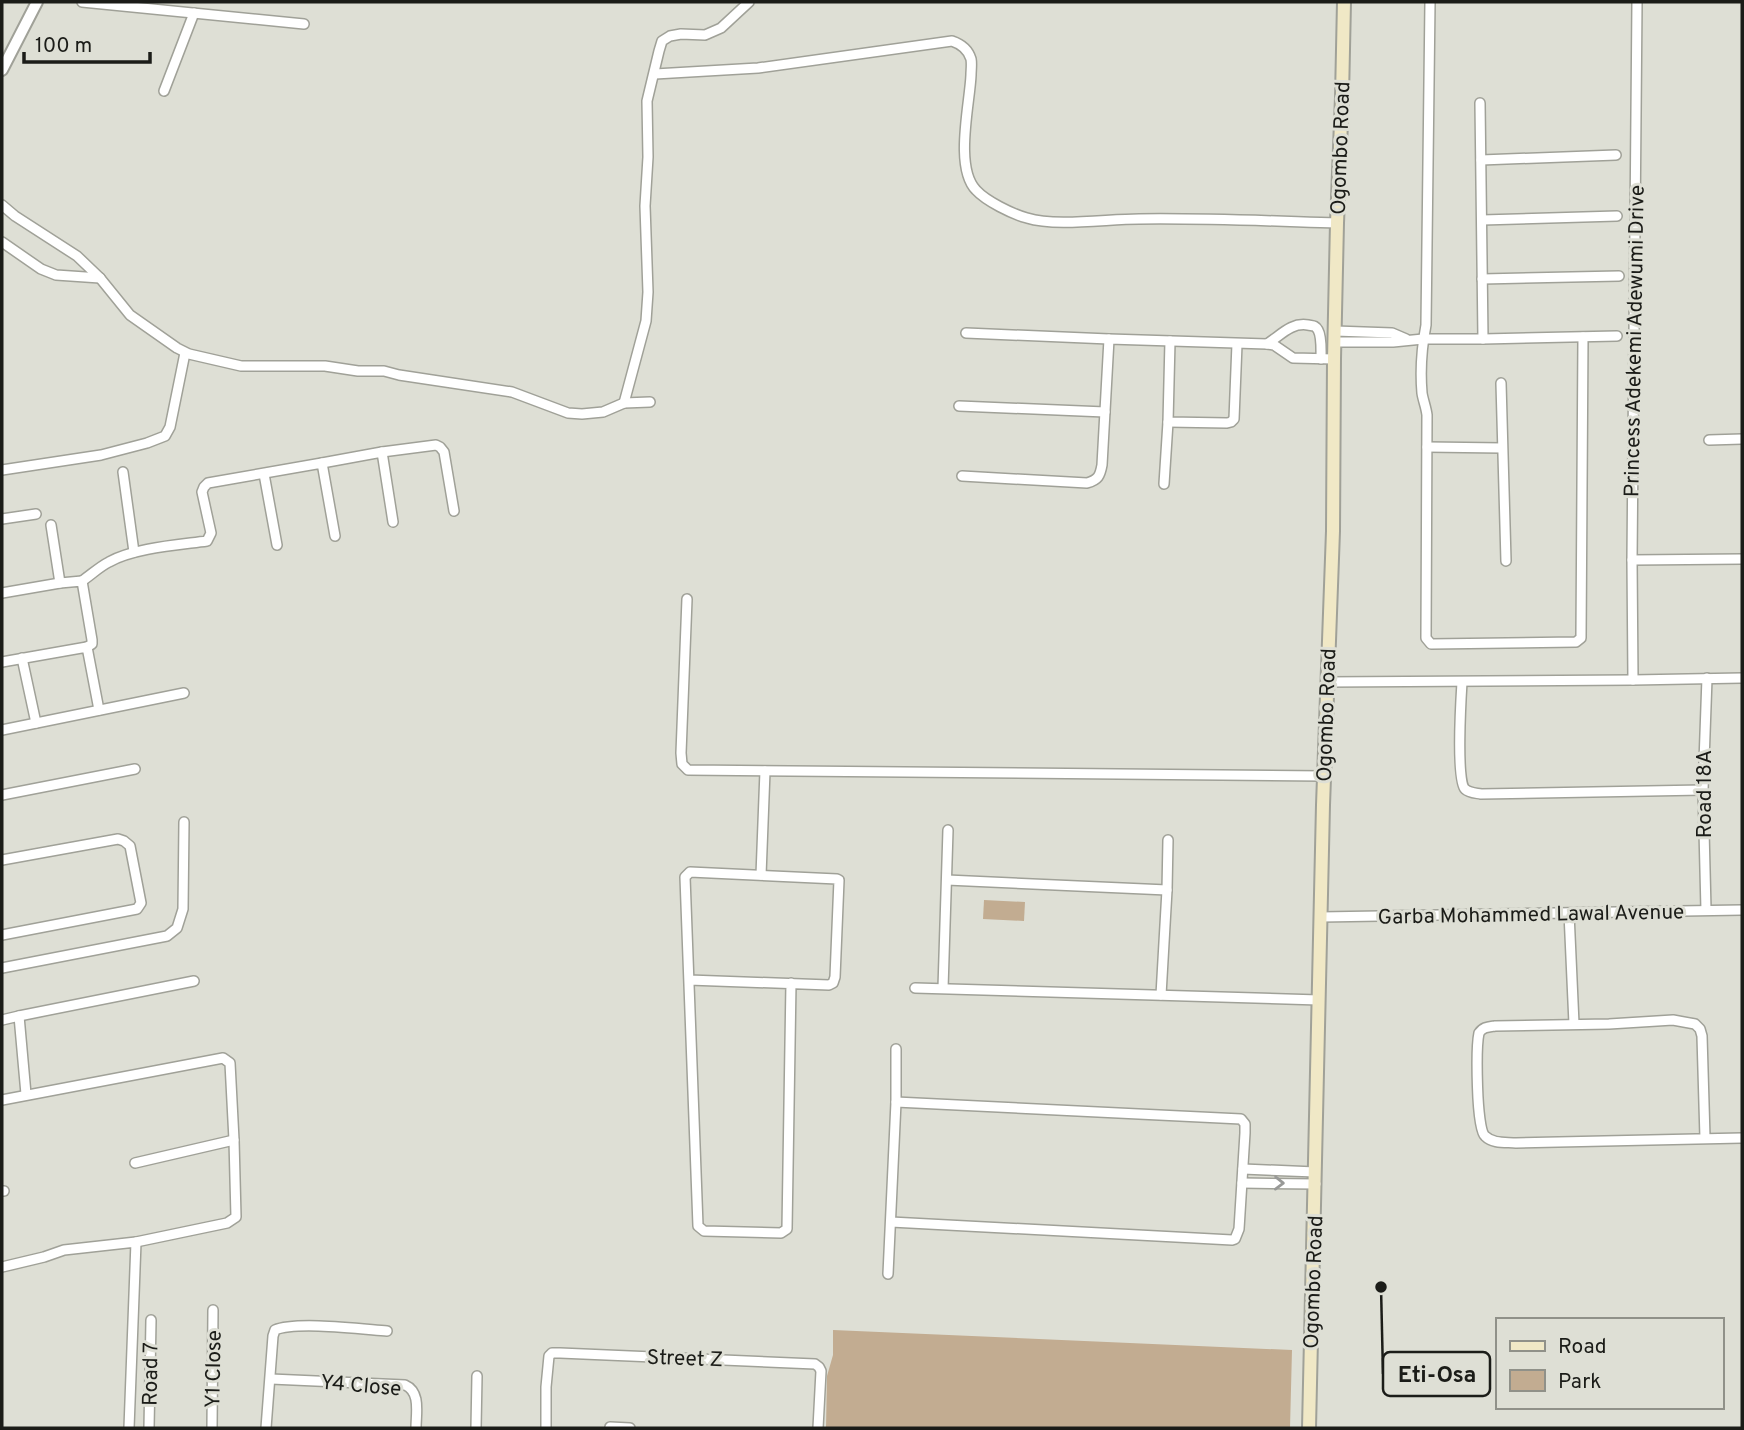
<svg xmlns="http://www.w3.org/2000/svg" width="1744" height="1430" font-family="Overpass,sans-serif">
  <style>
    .green { fill: #c2ac91 }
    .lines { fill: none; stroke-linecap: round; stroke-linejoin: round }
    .minor-casing { stroke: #a0a198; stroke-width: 12 }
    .tertiary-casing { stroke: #a0a198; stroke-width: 14 }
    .secondary-casing { stroke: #a0a198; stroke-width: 16 }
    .minor { stroke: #fff; stroke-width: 9 }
    .tertiary { stroke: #fff; stroke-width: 10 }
    .secondary { stroke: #f0e8c6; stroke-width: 12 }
    .oneway { stroke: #989997 }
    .labels { text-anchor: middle; stroke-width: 6; stroke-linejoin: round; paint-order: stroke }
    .street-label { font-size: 21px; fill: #1b1c18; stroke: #dedfd5 }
    .leader { fill: none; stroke: #1b1c18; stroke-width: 2.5 }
    .callout-dot { fill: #1b1c18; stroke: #dedfd5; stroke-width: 2.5 }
    .callout { fill: #dedfd5; stroke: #1b1c18; stroke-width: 2.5 }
    .callout-label { font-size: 23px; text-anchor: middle; font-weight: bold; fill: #1b1c18 }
  </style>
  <rect width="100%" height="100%" fill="#dedfd5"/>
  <g class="green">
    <polygon points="984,900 1025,902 1024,921 983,919"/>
    <polygon points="833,1330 1292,1350 1290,1428 826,1428 827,1376 833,1355"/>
  </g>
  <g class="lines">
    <defs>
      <g id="minor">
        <polyline points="82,2 304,24"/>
        <path d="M1430,2L1426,325C1422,346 1420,370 1422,393C1423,400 1426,407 1427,415L1426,638L1431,644L1576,642L1581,638L1583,337"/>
        <path d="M655,74L758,68L952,41C961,44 968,49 971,59C972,64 971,70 971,75C970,103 954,167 976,190C986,201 1012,214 1027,218C1056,227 1107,219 1139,219C1205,218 1271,221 1337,223"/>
        <polyline points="164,91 194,13"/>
        <polyline points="1480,103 1483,339"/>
        <polyline points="1481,160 1616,155"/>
        <polyline points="2,205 15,216 77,256 100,278 130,315 177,348 189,354 241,366 325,366 358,371 384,371 399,375 512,392 568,413 582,414 603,412 624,403 650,402"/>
        <polyline points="1482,220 1617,216"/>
        <polyline points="2,242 41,269 56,275 100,278"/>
        <polyline points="1482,279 1619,276"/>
        <polyline points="1335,331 1392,333 1406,339"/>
        <polyline points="966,333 1109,339"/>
        <polyline points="1170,341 1168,422 1227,423 1231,422 1234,419 1237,344"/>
        <polyline points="1335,342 1393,342 1423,339 1483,339 1617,336"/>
        <path d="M1267,344C1280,336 1291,322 1308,325C1313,326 1315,325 1318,330C1322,337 1321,351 1321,359"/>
        <polyline points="1501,383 1506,561"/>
        <polyline points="624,403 646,321 648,292 645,206 648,157 647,101 659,51 662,41 670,36 681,34 705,35 721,28 749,2"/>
        <polyline points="959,406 1105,412"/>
        <polyline points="1709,440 1742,439"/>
        <polyline points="1427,447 1502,448"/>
        <polyline points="382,452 436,445 440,447 444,452 454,511"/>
        <polyline points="322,463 382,452 393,522"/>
        <polyline points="2,470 101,455 147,443 165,436 170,427 185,353"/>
        <polyline points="123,472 134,552"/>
        <polyline points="264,474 277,545"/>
        <path d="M962,476L1087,483C1098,480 1100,476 1102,465L1109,339L1267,344L1274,345L1293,358L1334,359"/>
        <polyline points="1164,484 1168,422"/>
        <polyline points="2,519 36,514"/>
        <polyline points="51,525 60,583"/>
        <polyline points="1632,560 1742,559"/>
        <path d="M82,581C91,575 99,567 109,562C134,548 178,545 207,541L211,533L202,492L204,487L208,483L322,463L335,536"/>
        <polyline points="2,593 60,583 82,581 92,640 92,644 87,647"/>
        <polyline points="687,599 681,753 682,764 688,770 1324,776"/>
        <polyline points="22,658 36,723"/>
        <polyline points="2,662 87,647 99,710"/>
        <polyline points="1633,680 1632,560 1637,2"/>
        <polyline points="1327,682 1633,680 1742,678"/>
        <path d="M1462,682C1461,698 1456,782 1465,789C1469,793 1476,793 1481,794L1703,790"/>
        <polyline points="2,730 184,693"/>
        <polyline points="2,795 135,769"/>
        <polyline points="2,860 118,839 124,841 130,846 141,903 137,909 2,935"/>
        <polyline points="761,875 765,771"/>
        <polyline points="947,880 1167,890"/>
        <polyline points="1706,910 1703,790 1707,678"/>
        <polyline points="1569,913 1574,1024"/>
        <polyline points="1321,917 1742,910"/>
        <polyline points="2,968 167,936 177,928 183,909 184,822"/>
        <polyline points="689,980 829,985 833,983 835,977 839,880 837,879 690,872 685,877 698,1226 704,1231 781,1233 787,1229 791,983"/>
        <polyline points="915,988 1319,1000"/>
        <polyline points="943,988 948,830"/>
        <polyline points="1161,995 1167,890 1168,840"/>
        <polyline points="19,1016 194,981"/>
        <polyline points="2,1020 19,1016 26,1094"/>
        <polyline points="2,1100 223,1058 230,1063 234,1140 236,1217 227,1223 136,1242"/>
        <path d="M1705,1138L1702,1036L1700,1029L1695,1024L1673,1020L1609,1024L1495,1026C1488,1027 1483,1027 1479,1033C1476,1047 1476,1128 1485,1136C1493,1144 1506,1142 1516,1143L1742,1138"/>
        <polyline points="135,1163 234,1140"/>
        <polyline points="1243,1169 1315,1172"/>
        <polyline points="1242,1183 1316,1184"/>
        <polyline points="2,1191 4,1191"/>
        <polyline points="891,1222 1232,1240 1235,1239 1239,1229 1245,1133 1245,1124 1241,1119 896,1102"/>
        <polyline points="2,1267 44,1257 64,1250 136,1242 129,1428"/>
        <polyline points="888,1274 896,1102 896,1049"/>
        <path d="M271,1379L405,1385C421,1392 416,1413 416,1428"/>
        <polyline points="610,1427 630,1428"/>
        <polyline points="149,1428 151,1320"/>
        <polyline points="212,1428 213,1310"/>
        <path d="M266,1428L273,1336L275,1330C296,1321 361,1329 387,1331"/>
        <polyline points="476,1428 477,1376"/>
        <polyline points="546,1428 546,1387 549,1356 552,1353 560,1353 815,1364 819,1367 821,1371 818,1428"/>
      </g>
      <polyline id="tertiary" points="2,70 37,2"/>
      <polyline id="secondary" points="1309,1428 1323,805 1333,531 1334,359 1337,223 1342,97 1344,2"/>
    </defs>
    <use href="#minor" class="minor-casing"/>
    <use href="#tertiary" class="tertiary-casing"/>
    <use href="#secondary" class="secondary-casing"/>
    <use href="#minor" class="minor"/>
    <use href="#tertiary" class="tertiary"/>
    <use href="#secondary" class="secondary"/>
  </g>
  <defs><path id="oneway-chevron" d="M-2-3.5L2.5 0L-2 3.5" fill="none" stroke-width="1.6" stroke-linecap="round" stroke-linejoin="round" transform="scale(1.75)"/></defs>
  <use class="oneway" href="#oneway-chevron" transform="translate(1279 1183) rotate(1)"/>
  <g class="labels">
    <g class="street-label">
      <text transform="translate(1340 148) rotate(-88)" y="7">Ogombo Road</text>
      <text transform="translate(1634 341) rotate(-89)" y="7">Princess Adekemi Adewumi Drive</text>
      <text transform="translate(1326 715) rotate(-88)" y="7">Ogombo Road</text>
      <text transform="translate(1704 794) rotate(-90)" y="7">Road 18A</text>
      <text transform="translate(1531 914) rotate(-1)" y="7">Garba Mohammed Lawal Avenue</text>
      <text transform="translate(1313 1282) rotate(-88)" y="7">Ogombo Road</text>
      <text transform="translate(685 1358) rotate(2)" y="7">Street Z</text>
      <text transform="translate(213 1369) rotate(-89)" y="7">Y1 Close</text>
      <text transform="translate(150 1374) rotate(-89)" y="7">Road 7</text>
      <text transform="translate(361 1385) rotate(5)" y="7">Y4 Close</text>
    </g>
  </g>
  <path class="leader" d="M1381 1287L1383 1374"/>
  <circle class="callout-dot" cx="1381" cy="1287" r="7"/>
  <rect class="callout" x="1383" y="1352" width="107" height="44" rx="7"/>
  <g class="callout-label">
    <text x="1437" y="1382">Eti-Osa</text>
  </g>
  <rect width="1744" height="1430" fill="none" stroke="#1b1c18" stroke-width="7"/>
  <rect x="1496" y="1318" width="228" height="91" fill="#dedfd5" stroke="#909189" stroke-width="2"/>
  <rect x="1510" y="1341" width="35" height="10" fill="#f0e8c6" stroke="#909189" stroke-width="2"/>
  <text x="1558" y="1353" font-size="21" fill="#1b1c18">Road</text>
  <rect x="1510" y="1370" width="35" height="21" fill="#c2ac91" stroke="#909189" stroke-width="2"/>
  <text x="1558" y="1388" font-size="21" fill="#1b1c18">Park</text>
  <path d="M24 52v10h126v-10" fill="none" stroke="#1b1c18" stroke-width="3.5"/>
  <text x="35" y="52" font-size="21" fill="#1b1c18" stroke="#dedfd5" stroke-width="5" paint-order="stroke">100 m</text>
</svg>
